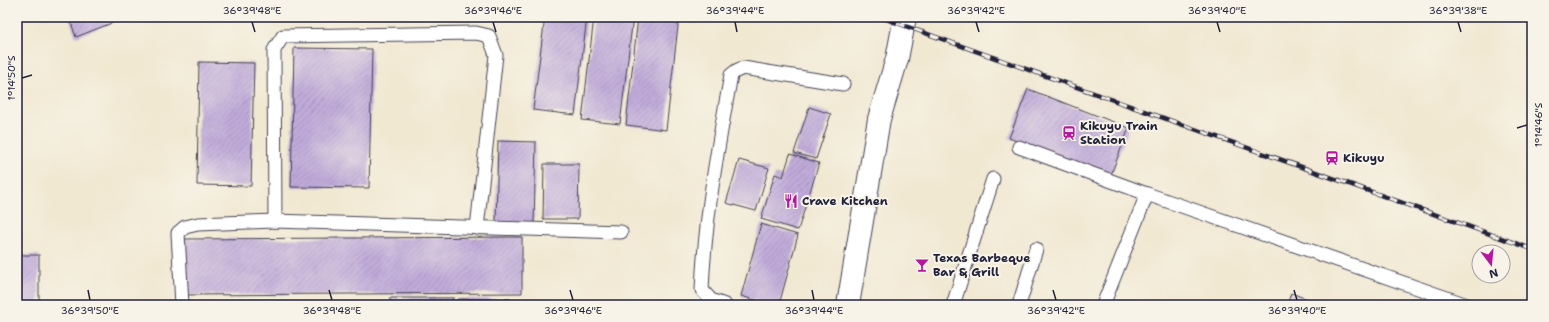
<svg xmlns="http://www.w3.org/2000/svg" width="1549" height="322" font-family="'Shantell Sans',sans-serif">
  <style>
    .building { fill: url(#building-hatch) }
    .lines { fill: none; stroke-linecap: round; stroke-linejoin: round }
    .service-casing { stroke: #414052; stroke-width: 15 }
    .tertiary-casing { stroke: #414052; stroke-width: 24 }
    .service { stroke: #fff; stroke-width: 13 }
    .tertiary { stroke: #fff; stroke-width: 22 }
    .rail-casing { stroke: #22223b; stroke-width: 4.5 }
    .rail { stroke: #f7f3e8; stroke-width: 3; stroke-dasharray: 9; stroke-linecap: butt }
    .ticks { fill: none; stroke: #22223b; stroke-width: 1.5 }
    .labels { text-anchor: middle; stroke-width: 4; stroke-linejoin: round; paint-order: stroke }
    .poi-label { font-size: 12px; font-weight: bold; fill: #22223b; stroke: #f7f3e8; text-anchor: start }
    .neatline { fill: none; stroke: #22223b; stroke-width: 1.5 }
    .ticks-label { font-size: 10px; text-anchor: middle; fill: #22223b }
  </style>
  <defs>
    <pattern id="building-hatch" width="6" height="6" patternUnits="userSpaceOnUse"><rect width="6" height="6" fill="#c1abda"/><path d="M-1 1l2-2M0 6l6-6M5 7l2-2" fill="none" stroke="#9c8bb2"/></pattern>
  </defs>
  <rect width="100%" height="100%" fill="#f7f3e8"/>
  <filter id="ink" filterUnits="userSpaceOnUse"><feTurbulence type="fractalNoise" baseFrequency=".025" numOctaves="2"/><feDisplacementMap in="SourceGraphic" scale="8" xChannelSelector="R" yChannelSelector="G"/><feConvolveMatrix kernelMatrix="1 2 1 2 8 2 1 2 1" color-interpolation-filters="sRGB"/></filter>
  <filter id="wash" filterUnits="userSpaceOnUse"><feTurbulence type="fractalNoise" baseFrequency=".012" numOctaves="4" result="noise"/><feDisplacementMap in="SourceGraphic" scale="16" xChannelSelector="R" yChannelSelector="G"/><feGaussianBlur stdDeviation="0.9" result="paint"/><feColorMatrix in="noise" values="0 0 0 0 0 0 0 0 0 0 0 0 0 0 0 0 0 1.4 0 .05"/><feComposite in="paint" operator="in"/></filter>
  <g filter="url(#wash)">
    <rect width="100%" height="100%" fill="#f1e8d1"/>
    <g id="blocks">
      <g class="building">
        <polygon points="69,17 127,17 76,37"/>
        <polygon points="545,17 587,17 575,115 533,110"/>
        <polygon points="594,17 633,17 620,124 582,120"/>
        <polygon points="638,17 679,17 666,130 626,125"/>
        <polygon points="294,48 372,49 369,188 291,187"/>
        <polygon points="199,62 254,63 251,186 197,185"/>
        <polygon points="1028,89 1129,128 1110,177 1009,138"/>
        <polygon points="809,107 831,114 816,159 794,153"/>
        <polygon points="498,141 536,142 534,224 496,223"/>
        <polygon points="790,154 819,163 798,230 761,219 775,174 783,177"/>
        <polygon points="739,160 769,168 756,211 726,203"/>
        <polygon points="544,164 579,164 578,219 543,219"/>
        <polygon points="761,224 798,235 779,305 772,305 741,296"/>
        <polygon points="522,237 522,293 184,295 184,239"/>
        <rect x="17" y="255" width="22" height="50"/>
        <polygon points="1291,293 1323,305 1287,305"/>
        <rect x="390" y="298" width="63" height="7"/>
        <rect x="458" y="299" width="52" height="6"/>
      </g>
    </g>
  </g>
  <g filter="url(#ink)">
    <use href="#blocks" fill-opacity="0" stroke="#414052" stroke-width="1"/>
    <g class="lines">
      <defs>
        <g id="service">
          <polyline points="1019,147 1147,194"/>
          <polyline points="275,221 274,50 283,36 476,33 489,36 496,55 477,228"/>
          <polyline points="182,305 178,233 185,227 198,224 275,221 621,232"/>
          <path d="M725,305L711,300L702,290C705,217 718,146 731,75L736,71L743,68L843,84"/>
          <polyline points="953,305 993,179"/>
          <polyline points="1019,305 1036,249"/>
          <polyline points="1103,305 1147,194 1467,305"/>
        </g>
        <polyline id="tertiary" points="848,305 879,119 897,59 905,17"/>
      </defs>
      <use href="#service" class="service-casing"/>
      <use href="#tertiary" class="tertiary-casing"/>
      <use href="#service" class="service"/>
      <use href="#tertiary" class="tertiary"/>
      <defs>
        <polyline id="rail" points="880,17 1532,249"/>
      </defs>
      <use href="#rail" class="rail-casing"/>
      <use href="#rail" class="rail"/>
    </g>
  </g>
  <path class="ticks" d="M252,22L255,32M493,22L496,32M735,22L737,32M976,22L979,32M1217,22L1220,32M1458,22L1461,32M22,78L32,75M1517,128L1527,125M88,290L90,300M329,290L332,300M570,290L573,300M812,290L814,300M1053,290L1056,300M1294,290L1297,300"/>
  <defs>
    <symbol id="station-bare" viewBox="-9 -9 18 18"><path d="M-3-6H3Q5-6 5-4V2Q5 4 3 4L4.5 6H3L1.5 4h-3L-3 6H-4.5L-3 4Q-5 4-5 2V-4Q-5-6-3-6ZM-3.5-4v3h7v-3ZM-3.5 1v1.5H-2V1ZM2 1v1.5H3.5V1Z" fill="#b5179e" stroke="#f7f3e8" stroke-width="2.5" paint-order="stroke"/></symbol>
    <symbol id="restaurant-bare" viewBox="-9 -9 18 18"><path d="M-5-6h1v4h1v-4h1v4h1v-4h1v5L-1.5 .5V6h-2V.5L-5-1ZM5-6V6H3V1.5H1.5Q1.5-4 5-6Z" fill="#b5179e" stroke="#f7f3e8" stroke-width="2.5" paint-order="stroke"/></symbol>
    <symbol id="bar-bare" viewBox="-9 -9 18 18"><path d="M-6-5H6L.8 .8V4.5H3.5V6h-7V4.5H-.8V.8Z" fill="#b5179e" stroke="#f7f3e8" stroke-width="2.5" paint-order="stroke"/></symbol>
  </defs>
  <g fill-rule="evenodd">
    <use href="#station-bare" x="1059" y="123" width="20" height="20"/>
    <use href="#station-bare" x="1322" y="148" width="20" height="20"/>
    <use href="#restaurant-bare" x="781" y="191" width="20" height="20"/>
    <use href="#bar-bare" x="912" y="255" width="20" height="20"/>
  </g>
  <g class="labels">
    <g class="poi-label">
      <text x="1080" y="130">Kikuyu Train<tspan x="1080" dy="14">Station</tspan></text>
      <text x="1343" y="162">Kikuyu</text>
      <text x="802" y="205">Crave Kitchen</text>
      <text x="933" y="262">Texas Barbeque<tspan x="933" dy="14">Bar &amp; Grill</tspan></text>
    </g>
  </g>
  <rect width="1549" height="322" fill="none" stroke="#f7f3e8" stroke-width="44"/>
  <g transform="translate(1491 264) rotate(164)"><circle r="19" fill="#f7f3e8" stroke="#a29fa3"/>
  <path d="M0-3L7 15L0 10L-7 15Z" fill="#b5179e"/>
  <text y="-6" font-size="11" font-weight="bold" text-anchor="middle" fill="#22223b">N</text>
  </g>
  <rect x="22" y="22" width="1505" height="278" class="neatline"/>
  <g class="ticks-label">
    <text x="252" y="14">36°39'48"E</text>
    <text x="493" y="14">36°39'46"E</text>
    <text x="735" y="14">36°39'44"E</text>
    <text x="976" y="14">36°39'42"E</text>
    <text x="1217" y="14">36°39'40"E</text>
    <text x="1458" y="14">36°39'38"E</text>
    <text transform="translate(11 78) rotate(-90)" y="4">1°14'50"S</text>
    <text transform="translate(1538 125) rotate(-90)" y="4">1°14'46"S</text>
    <text x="90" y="314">36°39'50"E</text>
    <text x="332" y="314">36°39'48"E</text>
    <text x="573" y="314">36°39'46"E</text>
    <text x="814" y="314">36°39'44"E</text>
    <text x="1056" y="314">36°39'42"E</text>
    <text x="1297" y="314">36°39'40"E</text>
  </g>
</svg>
